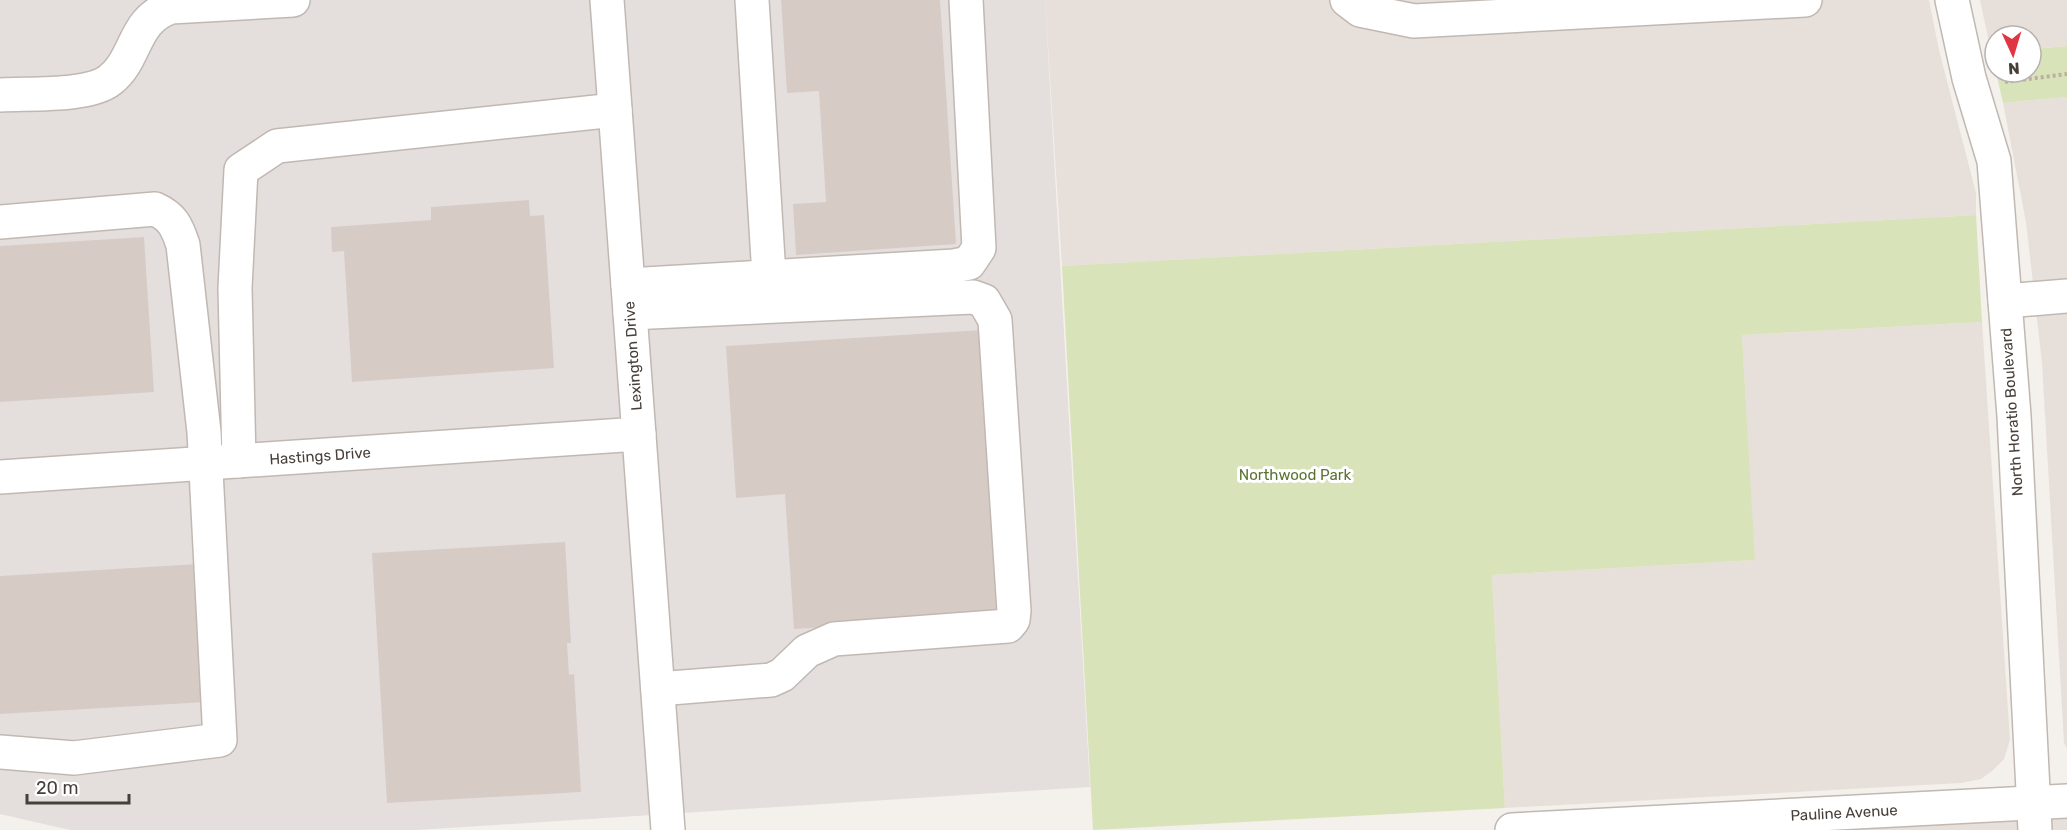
<svg xmlns="http://www.w3.org/2000/svg" width="2067" height="830" font-family="Rubik,sans-serif">
  <style>
    .residential { fill: #e7e0da }
    .industrial { fill: #e4dfdd }
    .green { fill: #d9e3ba }
    .building { fill: #d7ccc5 }
    .lines { fill: none; stroke-linecap: round; stroke-linejoin: round }
    .minor-casing { stroke: #c1b8b2; stroke-width: 36 }
    .path { stroke: #beaea2; stroke-width: 4; stroke-dasharray: 3 3; stroke-linecap: butt }
    .minor { stroke: #fff; stroke-width: 33 }
    .labels { text-anchor: middle; stroke-width: 6; stroke-linejoin: round; paint-order: stroke }
    .street-label { font-size: 15px; fill: #473f3a; stroke: #fff }
    .park-label { font-size: 15px; fill: #5a7334; stroke: #fff }
  </style>
  <rect width="100%" height="100%" fill="#f4f0ec"/>
  <g class="residential">
    <polygon points="1045,0 1929,0 1939,50 1976,193 1976,215 1062,266"/>
    <polygon points="1980,0 2067,0 2067,46 2031,49 2031,36 1995,36 1995,51 1991,52"/>
    <polygon points="2067,97 2067,748 2064,743 2042,363 2026,222 2003,103"/>
    <polygon points="1982,322 2010,740 2004,759 1992,771 1981,779 1961,783 1505,808 1492,575 1754,560 1742,335"/>
    <polygon points="2067,814 2067,830 1799,830"/>
  </g>
  <polygon class="industrial" points="0,0 1045,0 1090,787 417,830 70,830 0,814"/>
  <g class="green">
    <polygon points="2067,46 2067,97 2003,103 1996,72 2031,72 2031,49"/>
    <polygon points="1976,215 1982,322 1742,335 1755,560 1492,575 1505,808 1093,830 1062,266"/>
  </g>
  <g class="building">
    <polygon points="781,0 940,0 956,244 796,255 793,204 826,202 819,91 787,93"/>
    <polygon points="529,200 530,216 544,215 554,368 352,382 344,251 332,252 331,227 431,220 431,207"/>
    <polygon points="144,237 154,392 0,402 0,246"/>
    <polygon points="982,330 1000,616 794,629 785,494 736,498 726,346"/>
    <polygon points="565,542 571,643 567,643 569,675 574,674 581,792 387,803 372,553"/>
    <polygon points="197,564 206,702 0,714 0,576"/>
  </g>
  <g class="lines">
    <defs>
      <g id="minor">
        <polyline points="607,0 668,830"/>
        <polyline points="752,0 769,276"/>
        <polyline points="1347,0 1360,10 1414,21 1805,0"/>
        <polyline points="1952,0 1969,78 1994,161 2014,416 2035,830"/>
        <path d="M0,95C28,93 89,97 110,80C138,58 132,20 171,7L293,0"/>
        <path d="M0,222L155,209C173,217 177,227 183,245L204,432L220,740L74,758L0,752"/>
        <polyline points="628,285 954,266 969,263 979,248 966,0"/>
        <polyline points="2005,301 2067,296"/>
        <polyline points="630,313 973,297 984,301 995,320 1014,611 1013,620 1008,626 834,639 807,651 782,675 771,680 658,689"/>
        <polyline points="239,461 235,288 241,170 277,146 615,110"/>
        <polyline points="0,477 639,434"/>
        <polyline points="1512,830 2067,801"/>
      </g>
    </defs>
    <use href="#minor" class="minor-casing"/>
    <polyline class="path" points="2005,82 2067,74"/>
    <use href="#minor" class="minor"/>
  </g>
  <g class="labels">
    <g class="street-label">
      <text transform="translate(633 356) rotate(-94)" y="5">Lexington Drive</text>
      <text transform="translate(2012 412) rotate(-94)" y="5">North Horatio Boulevard</text>
      <text transform="translate(320 456) rotate(-4)" y="5">Hastings Drive</text>
      <text transform="translate(1844 813) rotate(-3)" y="5">Pauline Avenue</text>
    </g>
    <g class="park-label">
      <text x="1295" y="480">Northwood Park</text>
    </g>
  </g>
  <g transform="translate(2013 54) rotate(176)"><circle r="28" fill="#ffffff" stroke="#b5b2b0" stroke-width="1.5"/>
  <path d="M0-4.5L10 22L0 15L-10 22Z" fill="#e03643"/>
  <text y="-9" font-size="16" font-weight="bold" text-anchor="middle" fill="#473f3a">N</text>
  </g>
  <path d="M27 794v9h102v-9" fill="none" stroke="#473f3a" stroke-width="3"/>
  <text x="36" y="794" font-size="18" fill="#473f3a" stroke="#ffffff" stroke-width="4.5" paint-order="stroke">20 m</text>
</svg>
